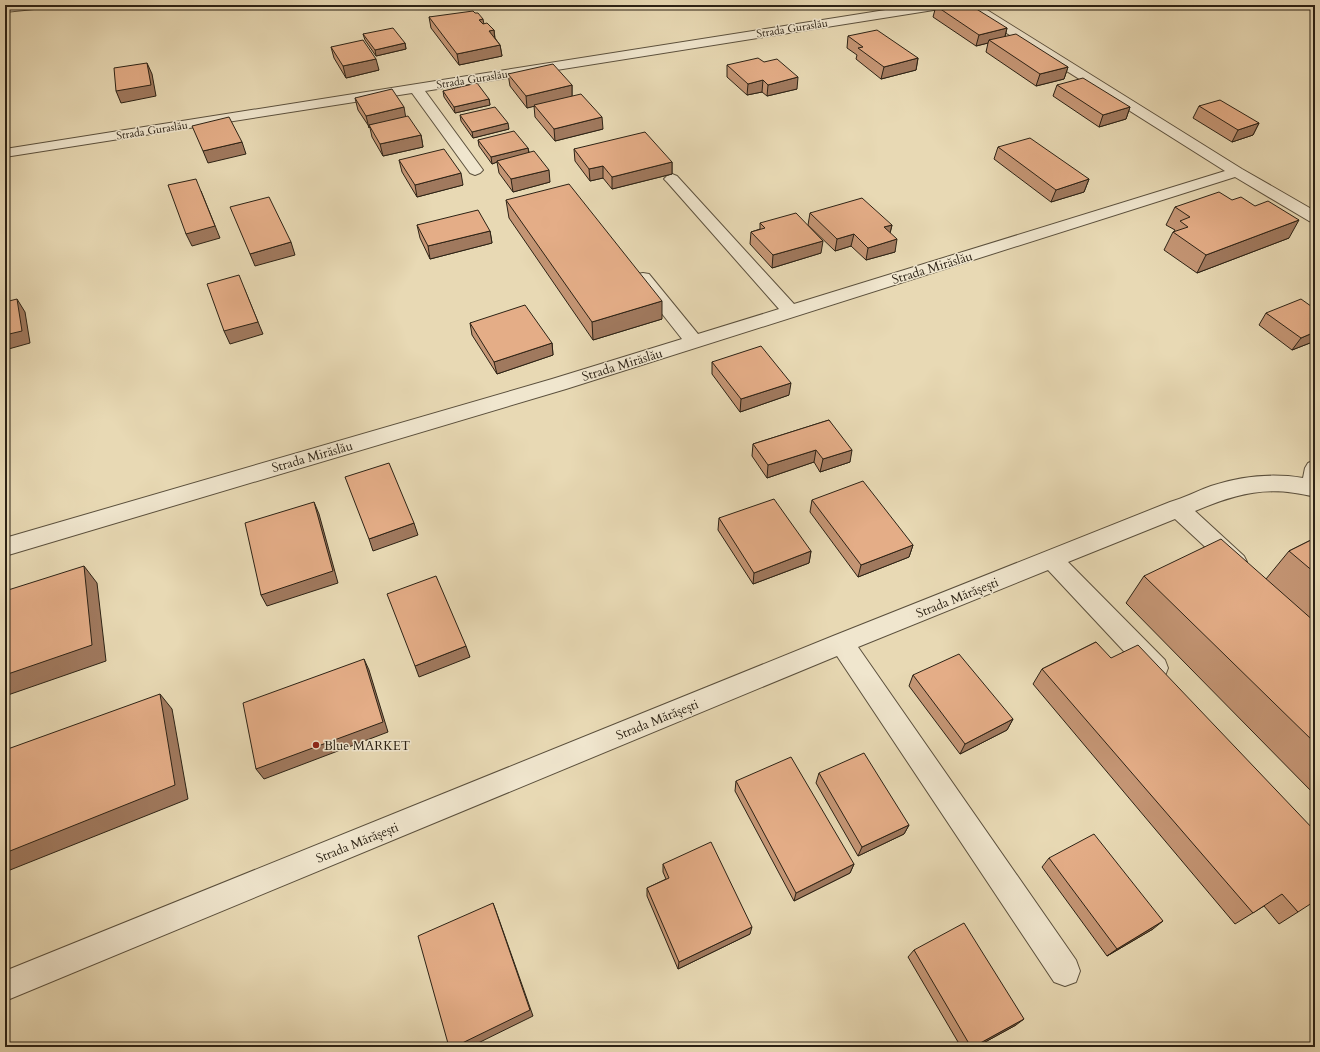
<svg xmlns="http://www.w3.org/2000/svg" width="1320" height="1052" font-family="Cardo,serif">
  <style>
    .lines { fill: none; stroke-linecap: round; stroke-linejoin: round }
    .minor-casing { stroke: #5b503d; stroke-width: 2 }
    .minor { fill: #f0e6ce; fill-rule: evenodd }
    .wall { fill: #c49574; stroke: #2c2215 }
    .shaded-wall { fill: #a0795e; stroke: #2c2215 }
    .building { fill: #e4ad87; stroke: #2c2215 }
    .poi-dot { fill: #8f2418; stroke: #f0e6ce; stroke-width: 1.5 }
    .labels { text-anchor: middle; stroke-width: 3; stroke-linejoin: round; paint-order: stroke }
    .far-street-label { font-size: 11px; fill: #2c2215; stroke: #f0e6ce }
    .street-label { font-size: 13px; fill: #2c2215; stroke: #f0e6ce }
    .poi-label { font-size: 13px; fill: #2c2215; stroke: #f0e6ce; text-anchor: start }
  </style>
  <rect width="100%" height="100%" fill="#e8d9b4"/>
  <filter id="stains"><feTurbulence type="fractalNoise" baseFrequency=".005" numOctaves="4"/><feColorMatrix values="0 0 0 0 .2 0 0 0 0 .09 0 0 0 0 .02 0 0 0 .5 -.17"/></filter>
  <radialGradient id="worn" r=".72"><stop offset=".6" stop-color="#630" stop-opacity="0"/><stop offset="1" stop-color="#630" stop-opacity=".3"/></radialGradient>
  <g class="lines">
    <defs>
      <g id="minor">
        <polygon points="5,5 40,5 38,8 34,9 5,12"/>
        <polygon points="917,5 946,5 944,8 940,9 425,91 483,170 480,173 475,175 470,173 412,93 5,157 5,149"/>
        <polygon points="965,5 979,5 1242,169 1315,211 1315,223 1309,221 1235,177 566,389 5,556 5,538 552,379 682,339 637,282 634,278 637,274 643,273 649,274 698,334 779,309 667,182 664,179 667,176 672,174 677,176 794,304 1225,171 967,8"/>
        <path d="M1315,460V497C1268,485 1238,493 1195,511L1244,556L1247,562L1244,568L1236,571L1228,568L1175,519L1068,562L1165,660L1168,668L1165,676L1156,679L1147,676L1048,570L858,647L1076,960L1080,971L1076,982L1065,986L1054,982L837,656L5,1001V971L833,636L1170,502C1184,498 1197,491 1211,486C1241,476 1272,473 1303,478L1305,468L1308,463Z"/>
      </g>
    </defs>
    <use href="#minor" class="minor-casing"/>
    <use href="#minor" class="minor"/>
  </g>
  <g class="wall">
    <polygon points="936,6 1007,28 1005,37 1068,67 1064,79 1036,86 986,52 988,43 976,46 933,17"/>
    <polygon points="429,17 484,24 494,30 495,38 500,45 502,56 459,65 431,28"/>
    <polygon points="363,34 405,43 406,49 376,56 365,40"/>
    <polygon points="848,36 918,58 916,70 881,79 856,59 857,55 847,48"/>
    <polygon points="331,47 379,70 346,78 334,58"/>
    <polygon points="727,65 797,89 767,96 762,92 747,95 727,77"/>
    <polygon points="508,74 572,85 572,96 603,129 555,141 535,117 534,106 527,108 510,86"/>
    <polygon points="1057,85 1130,107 1126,119 1099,127 1053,96"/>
    <polygon points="443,91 489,99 490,105 455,113 444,97"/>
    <polygon points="355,98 406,117 421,135 423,147 383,156 372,137 370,128 358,110"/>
    <polygon points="1199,106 1259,123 1253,135 1232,142 1193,118"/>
    <polygon points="460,115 509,129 473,138 461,121"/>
    <polygon points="478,140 528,148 529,152 550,182 513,192 499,173 497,162 492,164 479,146"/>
    <polygon points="998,147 1089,179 1084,192 1051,202 994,159"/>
    <polygon points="574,149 672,162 672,174 612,189 603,178 590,181 575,161"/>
    <polygon points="399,160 463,185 417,197 402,172"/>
    <polygon points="506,200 662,319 593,340 509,218"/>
    <polygon points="1175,207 1289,238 1197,273 1164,250 1173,232 1174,232 1175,230 1166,225"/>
    <polygon points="810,213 892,225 890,233 895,252 866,260 851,246 835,251 808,225"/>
    <polygon points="760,223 821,253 772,268 750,244 751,232 760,229"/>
    <polygon points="417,225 490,231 492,243 430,259 420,238"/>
    <polygon points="1266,313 1315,341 1292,350 1259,325"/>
    <polygon points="470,323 552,343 553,355 497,374 472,335"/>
    <polygon points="712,362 789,395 740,412 712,374"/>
    <polygon points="829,420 850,462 820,472 814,462 767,478 752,456 753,444"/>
    <polygon points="812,500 913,545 909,557 858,577 810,512"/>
    <polygon points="719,518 811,551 809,563 753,584 718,530"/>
    <polygon points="1315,538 1315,795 1126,603 1144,576 1266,579 1289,551"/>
    <polygon points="1096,642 1298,912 1279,924 1264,906 1235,924 1033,684 1042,669"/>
    <polygon points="913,675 1013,719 1007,730 960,754 909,686"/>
    <polygon points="819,773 909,825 904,834 858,856 816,783"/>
    <polygon points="736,781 854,864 850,873 794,901 735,791"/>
    <polygon points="1049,858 1153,929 1107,956 1042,867"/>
    <polygon points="663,864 750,934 678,969 647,896 647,888 666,879 663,872"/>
    <polygon points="914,950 1016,1025 976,1047 961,1047 908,957"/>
  </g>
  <g class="shaded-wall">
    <polygon points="483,19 485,30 479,20"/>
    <polygon points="1007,28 1004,40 989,40 988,43 976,46 979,35"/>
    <polygon points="494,30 495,42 489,31"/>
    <polygon points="405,43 406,49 376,56 375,50"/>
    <polygon points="500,45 502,56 459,65 457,54"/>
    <polygon points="918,58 916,70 881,79 884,67"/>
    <polygon points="376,59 379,70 346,78 343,66"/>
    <polygon points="147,63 152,74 156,96 121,103 116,91"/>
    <polygon points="1068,67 1064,79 1036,86 1040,74"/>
    <polygon points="798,77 797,89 767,96 768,85"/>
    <polygon points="763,80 762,92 747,95 748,84"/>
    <polygon points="572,85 572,97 527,108 526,96"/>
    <polygon points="489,99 490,105 455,113 454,107"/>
    <polygon points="404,107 406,119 369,125 369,128 366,116"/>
    <polygon points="1130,107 1126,119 1099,127 1103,115"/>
    <polygon points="602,117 603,129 555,141 554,129"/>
    <polygon points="508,123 509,129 473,138 472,132"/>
    <polygon points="1259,123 1253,135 1232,142 1238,130"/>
    <polygon points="421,135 423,147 383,156 380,144"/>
    <polygon points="242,142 246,154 208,163 203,151"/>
    <polygon points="528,148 529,154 497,161 497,162 492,164 491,157"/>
    <polygon points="672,162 672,174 612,189 612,177"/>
    <polygon points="603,166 603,178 590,181 589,169"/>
    <polygon points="549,170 550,182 513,192 511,179"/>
    <polygon points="461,173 463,185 417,197 415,185"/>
    <polygon points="1089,179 1084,192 1051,202 1056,190"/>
    <polygon points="201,191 220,238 192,246 186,234"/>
    <polygon points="1299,220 1289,238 1197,273 1206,255"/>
    <polygon points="892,225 889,237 884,227"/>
    <polygon points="490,231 492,243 430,259 428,246"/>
    <polygon points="854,234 851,246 835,251 837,239"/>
    <polygon points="897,239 895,252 866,260 868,248"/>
    <polygon points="823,241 821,253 772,268 773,255"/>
    <polygon points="291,242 295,255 255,266 250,254"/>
    <polygon points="244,288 263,334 230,344 224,331"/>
    <polygon points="17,299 25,312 30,343 5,350 5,335"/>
    <polygon points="662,301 662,319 593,340 592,322"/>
    <polygon points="1315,332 1315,341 1292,350 1301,338"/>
    <polygon points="552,343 553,355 497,374 494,362"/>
    <polygon points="791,383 789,395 740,412 741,399"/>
    <polygon points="816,450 814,462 767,478 768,465"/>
    <polygon points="852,450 850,462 820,472 823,459"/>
    <polygon points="5,474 8,502 5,503"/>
    <polygon points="314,502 319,514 338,583 267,606 261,595"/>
    <polygon points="414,523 418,535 373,551 369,539"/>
    <polygon points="913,545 909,557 858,577 861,565"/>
    <polygon points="811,551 809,563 753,584 754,573"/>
    <polygon points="84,566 97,583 106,661 5,696 5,675"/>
    <polygon points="466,646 470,657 419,677 415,666"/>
    <polygon points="364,659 369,670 388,732 264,779 256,769"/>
    <polygon points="160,694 172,709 188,799 5,872 5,853"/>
    <polygon points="1013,719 1007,730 960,754 965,744"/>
    <polygon points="909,825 904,834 858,856 862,847"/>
    <polygon points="854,864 850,873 794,901 796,893"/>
    <polygon points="493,903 496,911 533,1016 470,1047 454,1047"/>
    <polygon points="1163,921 1153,929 1107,956 1117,949"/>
    <polygon points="752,927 750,934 678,969 679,962"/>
    <polygon points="1024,1019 1016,1025 976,1047 973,1047"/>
  </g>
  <g class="building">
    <polygon points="942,5 970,5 1007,28 979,35 936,6"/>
    <polygon points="473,11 475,13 478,13 483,19 479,20 483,24 487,23 494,30 489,31 500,45 457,54 429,17"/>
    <polygon points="393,28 405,43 375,50 363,34"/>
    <polygon points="877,30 918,58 884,67 858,48 863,47 848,36"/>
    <polygon points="1016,34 1068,67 1040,74 989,40"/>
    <polygon points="363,40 376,59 343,66 331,47"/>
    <polygon points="758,58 764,62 777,59 798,77 768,85 763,80 748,84 727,65"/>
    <polygon points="147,63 151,85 116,91 114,68"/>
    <polygon points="553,64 572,85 526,96 508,74"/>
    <polygon points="1083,78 1130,107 1103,115 1057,85"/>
    <polygon points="477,83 489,99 454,107 443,91"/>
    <polygon points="392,89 404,107 366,116 355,98"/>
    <polygon points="581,94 602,117 554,129 534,105"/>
    <polygon points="1220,100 1259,123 1238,130 1199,106"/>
    <polygon points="495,107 508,123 472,132 460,115"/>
    <polygon points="408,116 421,135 380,144 369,125"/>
    <polygon points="229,117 242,142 203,151 192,126"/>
    <polygon points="514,131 528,148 491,157 478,140"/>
    <polygon points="645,132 672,162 612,177 603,166 589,169 574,149"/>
    <polygon points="1030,138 1089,179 1056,190 998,147"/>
    <polygon points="444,149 461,173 415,185 399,160"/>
    <polygon points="534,151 549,170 511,179 497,161"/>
    <polygon points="196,179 215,226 186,234 168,185"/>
    <polygon points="569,184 662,301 592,322 506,200"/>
    <polygon points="1219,192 1232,200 1241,197 1255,206 1268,201 1299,220 1206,255 1173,232 1188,227 1180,221 1190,217 1175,207"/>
    <polygon points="269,197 291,242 250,254 230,207"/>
    <polygon points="862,198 892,225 884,227 897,239 868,248 854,234 837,239 810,213"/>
    <polygon points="478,210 490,231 428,246 417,225"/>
    <polygon points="796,213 823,241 773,255 751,232 765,228 760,223"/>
    <polygon points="239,275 258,322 224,331 207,284"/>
    <polygon points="17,299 22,331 5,335 5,302"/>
    <polygon points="1301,299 1315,309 1315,332 1301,338 1266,313"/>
    <polygon points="525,305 552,343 494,362 470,323"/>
    <polygon points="761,346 791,383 741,399 712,362"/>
    <polygon points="829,420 852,450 823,459 816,450 768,465 753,444"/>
    <polygon points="389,463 414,523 369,539 345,477"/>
    <polygon points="863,481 913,545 861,565 812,500"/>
    <polygon points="774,499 811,551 754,573 719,518"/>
    <polygon points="314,502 333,571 261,595 245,523"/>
    <polygon points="1315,538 1315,573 1289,551"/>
    <polygon points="1221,539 1315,622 1315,743 1144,576"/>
    <polygon points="84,566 92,645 5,675 5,591"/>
    <polygon points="436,576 466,646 415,666 387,594"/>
    <polygon points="1096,642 1111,658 1138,645 1315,831 1315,901 1298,912 1282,894 1253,913 1042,669"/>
    <polygon points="959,654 1013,719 965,744 913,675"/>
    <polygon points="364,659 383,722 256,769 243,703"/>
    <polygon points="160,694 175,785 5,853 5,750"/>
    <polygon points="864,753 909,825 862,847 819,773"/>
    <polygon points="791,757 854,864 796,893 736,781"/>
    <polygon points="1094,834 1163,921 1117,949 1049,858"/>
    <polygon points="711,842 752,927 679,962 647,888 669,878 663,864"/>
    <polygon points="493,903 530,1010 454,1047 449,1047 418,936"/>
    <polygon points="964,923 1024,1019 973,1047 971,1047 914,950"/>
  </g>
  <circle class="poi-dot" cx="316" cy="745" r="4"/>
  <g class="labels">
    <g class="far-street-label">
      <text transform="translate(792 28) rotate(-9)" y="4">Strada Guraslău</text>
      <text transform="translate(472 79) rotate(-9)" y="4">Strada Guraslău</text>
      <text transform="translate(152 130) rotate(-9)" y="4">Strada Guraslău</text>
    </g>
    <g class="street-label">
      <text transform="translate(932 267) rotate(-17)" y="5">Strada Mirăslău</text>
      <text transform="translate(622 364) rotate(-17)" y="5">Strada Mirăslău</text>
      <text transform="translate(312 456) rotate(-16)" y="5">Strada Mirăslău</text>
      <text transform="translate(957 597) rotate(-22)" y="5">Strada Mărășești</text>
      <text transform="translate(657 719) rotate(-22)" y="5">Strada Mărășești</text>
      <text transform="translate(357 842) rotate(-22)" y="5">Strada Mărășești</text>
    </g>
    <g class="poi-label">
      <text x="324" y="750">Blue MARKET</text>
    </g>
  </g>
  <rect width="1320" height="1052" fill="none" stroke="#e8d9b4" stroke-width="20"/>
  <rect x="6" y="6" width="1308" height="1040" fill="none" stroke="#2c2215" stroke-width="2"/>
  <rect x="10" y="10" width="1300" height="1032" fill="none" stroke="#2c2215"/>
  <rect width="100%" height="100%" filter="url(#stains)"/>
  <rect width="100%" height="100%" fill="url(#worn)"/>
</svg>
